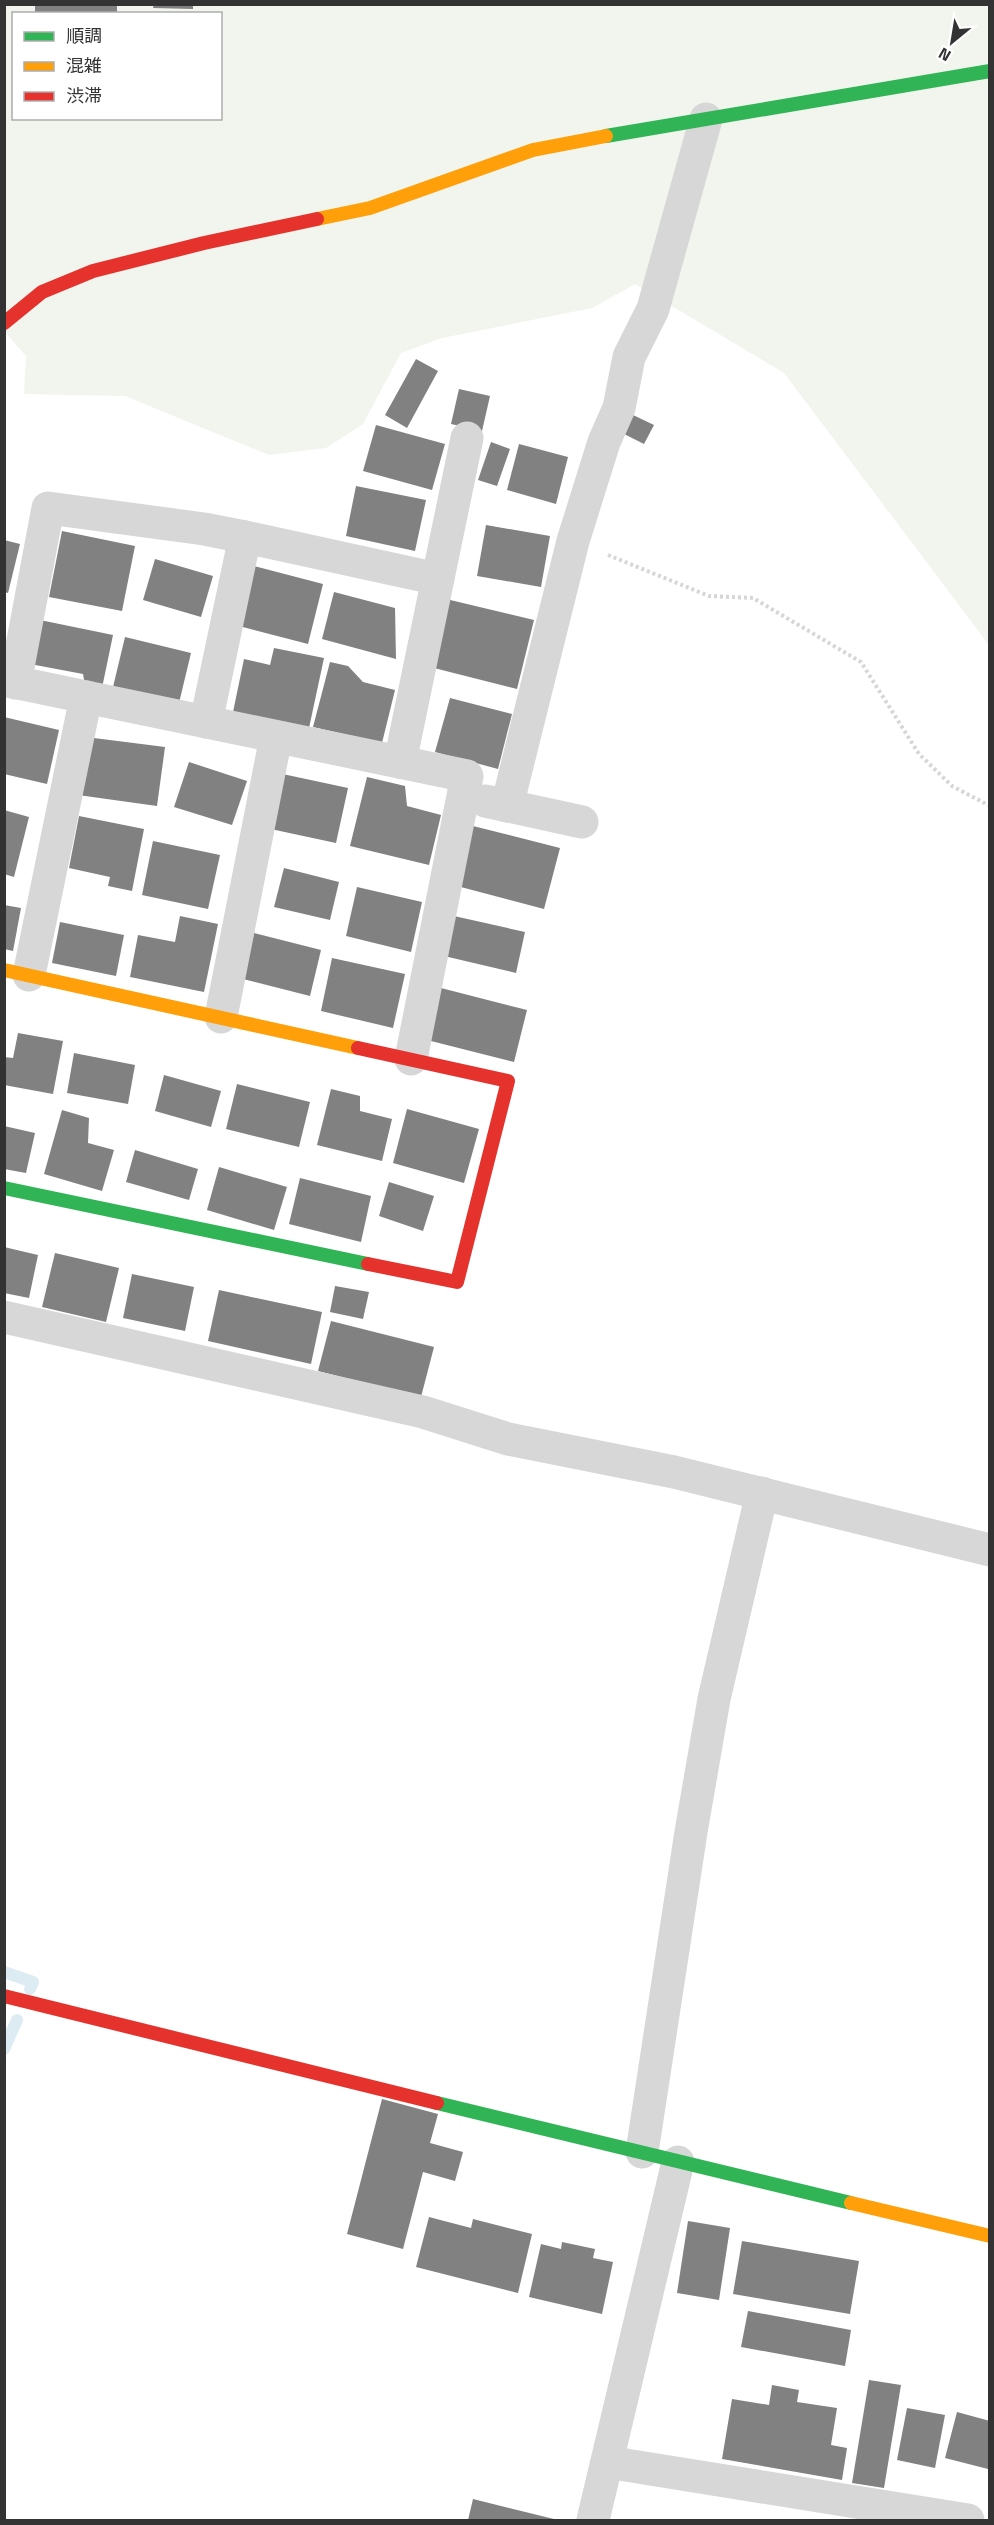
<svg xmlns="http://www.w3.org/2000/svg" width="994" height="2525" font-family="'Titillium Web','Noto Sans JP',sans-serif">
  <style>
    .green { fill: #f1f5ed; fill-rule: evenodd }
    .lines { fill: none; stroke-linecap: round; stroke-linejoin: round }
    .stream { stroke: #ddebf3; stroke-width: 12 }
    .building { fill: #818181 }
    .path { stroke: #d6d6d6; stroke-width: 4; stroke-dasharray: 3 3; stroke-linecap: butt }
    .street { stroke: #d7d7d7; stroke-width: 33 }
    .fast { stroke: #30b455; stroke-width: 14 }
    .slow { stroke: #ff9f0a; stroke-width: 14 }
    .jam { stroke: #e5322d; stroke-width: 14 }
  </style>
  <rect width="100%" height="100%" fill="#fff"/>
  <path class="green" d="M4,5H989V645L784,373L635,284L592,308L442,338L401,353L363,424L326,448L269,455L125,396L24,394L26,356L4,331ZM14,14H220V118H14Z"/>
  <g class="lines">
    <g class="stream">
      <polyline points="4,1972 33,1982 30,1989"/>
      <polyline points="4,2049 17,2020"/>
    </g>
  </g>
  <g class="building">
    <rect x="35" y="4" width="82" height="10"/>
    <polygon points="154,4 193,4 193,9 153,8"/>
    <polygon points="416,359 438,371 407,428 385,415"/>
    <polygon points="459,389 490,396 482,431 451,424"/>
    <polygon points="631,414 654,425 644,444 622,433"/>
    <polygon points="376,425 445,444 432,490 363,471"/>
    <polygon points="491,442 510,449 497,486 478,480"/>
    <polygon points="519,444 568,457 556,504 507,490"/>
    <polygon points="356,486 426,500 415,551 346,536"/>
    <polygon points="486,525 550,536 541,587 477,576"/>
    <polygon points="62,531 135,546 122,611 49,597"/>
    <polygon points="4,540 20,544 8,593 4,592"/>
    <polygon points="155,559 213,576 201,617 143,600"/>
    <polygon points="254,566 323,584 308,644 239,626"/>
    <polygon points="334,592 395,608 396,659 322,639"/>
    <polygon points="446,599 534,620 517,689 430,667"/>
    <polygon points="40,620 113,635 102,688 85,685 83,674 30,664"/>
    <polygon points="125,637 191,653 179,703 113,687"/>
    <polygon points="274,648 324,658 309,728 233,712 244,659 270,665"/>
    <polygon points="330,662 348,666 363,682 395,690 382,743 313,727"/>
    <polygon points="450,698 512,714 498,769 435,752"/>
    <polygon points="4,717 59,730 47,784 4,774"/>
    <polygon points="86,737 165,747 157,806 78,795"/>
    <polygon points="189,762 247,781 232,825 174,807"/>
    <polygon points="278,773 348,788 336,843 266,828"/>
    <polygon points="367,777 405,786 407,806 441,815 429,865 350,846"/>
    <polygon points="4,810 29,817 14,877 4,874"/>
    <polygon points="79,816 144,829 132,891 108,886 110,877 69,868"/>
    <polygon points="473,826 560,848 544,909 457,886"/>
    <polygon points="153,841 220,855 208,909 142,895"/>
    <polygon points="284,868 339,882 330,920 274,907"/>
    <polygon points="357,887 422,902 411,952 346,936"/>
    <polygon points="4,905 21,908 13,951 4,949"/>
    <polygon points="180,916 218,924 204,992 130,977 138,935 175,942"/>
    <polygon points="454,916 525,932 516,973 444,956"/>
    <polygon points="60,922 124,935 116,976 52,963"/>
    <polygon points="254,933 321,950 310,996 243,979"/>
    <polygon points="332,958 405,974 393,1028 321,1011"/>
    <polygon points="441,988 527,1010 514,1062 427,1040"/>
    <polygon points="18,1033 63,1041 53,1094 4,1085 4,1057 13,1058"/>
    <polygon points="74,1053 135,1065 128,1104 67,1093"/>
    <polygon points="164,1075 221,1091 211,1127 155,1111"/>
    <polygon points="237,1084 310,1102 299,1147 226,1129"/>
    <polygon points="331,1089 360,1096 360,1111 392,1119 382,1161 317,1145"/>
    <polygon points="407,1109 479,1129 464,1183 393,1163"/>
    <polygon points="62,1110 89,1118 88,1143 114,1150 102,1191 44,1174"/>
    <polygon points="4,1126 35,1133 26,1173 4,1169"/>
    <polygon points="135,1150 198,1169 189,1200 126,1182"/>
    <polygon points="219,1167 287,1187 274,1230 207,1210"/>
    <polygon points="300,1178 371,1196 361,1242 289,1224"/>
    <polygon points="389,1182 434,1196 423,1231 379,1216"/>
    <polygon points="4,1247 38,1255 29,1298 4,1293"/>
    <polygon points="55,1253 119,1268 106,1322 42,1307"/>
    <polygon points="132,1274 194,1287 185,1331 123,1318"/>
    <polygon points="335,1286 369,1292 363,1319 330,1312"/>
    <polygon points="219,1290 322,1312 311,1364 208,1341"/>
    <polygon points="331,1321 434,1347 421,1397 318,1371"/>
    <polygon points="382,2099 438,2114 430,2143 463,2152 455,2181 423,2172 403,2249 347,2234"/>
    <polygon points="429,2217 471,2228 473,2219 532,2234 518,2293 416,2267"/>
    <polygon points="688,2221 730,2228 719,2300 677,2293"/>
    <polygon points="742,2241 859,2261 850,2314 733,2294"/>
    <polygon points="562,2242 595,2249 593,2258 613,2262 602,2314 529,2297 541,2244 561,2249"/>
    <polygon points="748,2311 851,2330 845,2366 741,2347"/>
    <polygon points="869,2380 901,2385 884,2488 852,2483"/>
    <polygon points="772,2385 799,2390 797,2402 837,2408 831,2445 847,2448 842,2480 722,2459 732,2399 769,2405"/>
    <polygon points="907,2408 945,2415 935,2468 897,2460"/>
    <polygon points="957,2412 990,2421 988,2469 945,2458"/>
    <polygon points="473,2499 558,2520 468,2520"/>
  </g>
  <g class="lines">
    <polyline class="path" points="608,555 709,596 753,598 861,662 919,754 952,786 990,806"/>
    <g class="street">
      <polyline points="4,680 467,776 411,1059"/>
      <polyline points="15,683 48,508 204,529 245,537"/>
      <polyline points="206,722 245,537 438,579"/>
      <polyline points="400,762 467,438"/>
      <polyline points="485,801 582,822"/>
      <polyline points="507,806 573,541 604,442 619,408 629,357 653,309 706,119"/>
      <polyline points="29,975 86,697"/>
      <polyline points="221,1017 276,737"/>
      <polyline points="4,1317 423,1412 508,1439 674,1472 990,1550"/>
      <polyline points="642,2152 691,1832 714,1699 762,1493"/>
      <polyline points="607,2462 968,2520"/>
      <polyline points="593,2520 678,2162"/>
    </g>
    <g class="fast">
      <polyline points="606,136 990,71"/>
      <polyline points="4,1188 368,1264"/>
      <polyline points="437,2103 851,2203"/>
    </g>
    <g class="slow">
      <polyline points="317,219 370,208 533,150 606,136"/>
      <polyline points="4,970 358,1048"/>
      <polyline points="851,2203 990,2236"/>
    </g>
    <g class="jam">
      <polyline points="4,323 42,292 93,271 204,243 317,219"/>
      <polyline points="358,1048 508,1081 457,1282 368,1264"/>
      <polyline points="4,1996 437,2103"/>
    </g>
  </g>
  <rect width="994" height="2525" fill="none" stroke="#333333" stroke-width="12"/>
  <rect x="12" y="12" width="210" height="108" fill="#ffffff" stroke="#adadad" stroke-width="1.5"/>
  <rect x="24" y="32" width="30" height="9" fill="#30b455" stroke="#adadad" stroke-width="1.5"/>
  <text x="66" y="42" font-size="18" fill="#333333">順調</text>
  <rect x="24" y="62" width="30" height="9" fill="#ff9f0a" stroke="#adadad" stroke-width="1.5"/>
  <text x="66" y="72" font-size="18" fill="#333333">混雑</text>
  <rect x="24" y="92" width="30" height="9" fill="#e5322d" stroke="#adadad" stroke-width="1.5"/>
  <text x="66" y="102" font-size="18" fill="#333333">渋滞</text>
  <g transform="translate(952 42) rotate(210)" stroke="#ffffff" stroke-width="4.5" paint-order="stroke">
  <path d="M0-4.5L10 22L0 15L-10 22Z" fill="#333333"/>
  <text y="-9" font-size="16" font-weight="bold" text-anchor="middle" fill="#333333">N</text>
  </g>
</svg>
